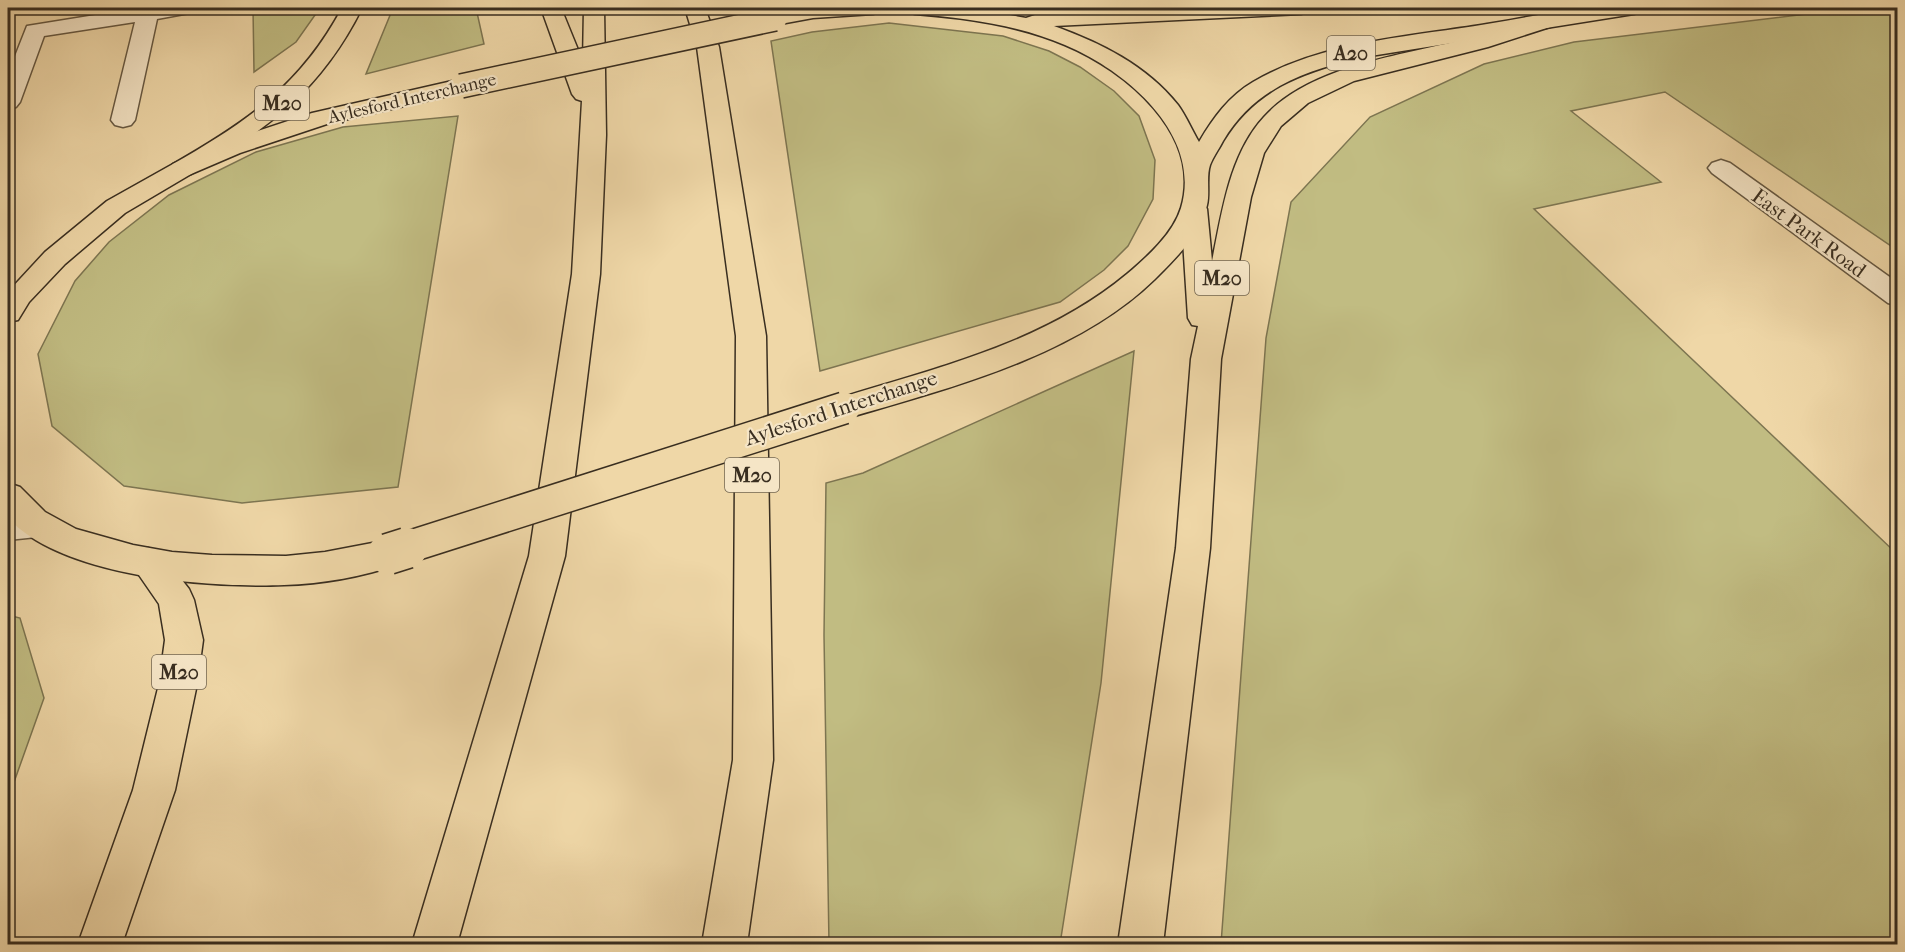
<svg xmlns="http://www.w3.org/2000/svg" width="1905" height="952" font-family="'IM FELL French Canon',serif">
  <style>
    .green { fill: #c1bc82; stroke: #7d7551; stroke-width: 1.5 }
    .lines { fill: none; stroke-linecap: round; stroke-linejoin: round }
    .minor-casing { stroke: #665842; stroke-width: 3 }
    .major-casing { stroke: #392e20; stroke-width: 3 }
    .highway-casing { stroke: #392e20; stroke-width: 3 }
    .minor { fill: #f5e5c6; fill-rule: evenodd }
    .major { fill: #efd7a7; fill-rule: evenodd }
    .highway { fill: #efd7a7; fill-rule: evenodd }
    .major-bridge-far2-casing { stroke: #392e20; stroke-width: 26; stroke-linecap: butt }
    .major-bridge-far1-casing { stroke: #392e20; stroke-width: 34; stroke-linecap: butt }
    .major-bridge-casing { stroke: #392e20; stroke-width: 43; stroke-linecap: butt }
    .major-bridge-far2 { stroke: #efd7a7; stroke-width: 23 }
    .major-bridge-far1 { stroke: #efd7a7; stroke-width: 31 }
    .major-bridge { stroke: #efd7a7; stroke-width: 40 }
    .labels { text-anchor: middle; stroke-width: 4.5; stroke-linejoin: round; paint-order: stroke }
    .far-street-label { font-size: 18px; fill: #392e20; stroke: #f5e5c6 }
    .shield { fill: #f5e5c6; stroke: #716552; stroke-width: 1.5 }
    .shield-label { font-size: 20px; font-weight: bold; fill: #392e20 }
    .street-label { font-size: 21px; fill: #392e20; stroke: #f5e5c6 }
  </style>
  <rect width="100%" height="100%" fill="#efd7a7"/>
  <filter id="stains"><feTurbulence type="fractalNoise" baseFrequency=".00333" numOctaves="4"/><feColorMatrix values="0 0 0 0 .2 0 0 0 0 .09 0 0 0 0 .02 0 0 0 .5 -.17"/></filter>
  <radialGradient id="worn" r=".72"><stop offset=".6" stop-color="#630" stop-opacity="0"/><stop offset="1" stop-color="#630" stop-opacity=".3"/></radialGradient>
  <g class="green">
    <polygon points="253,8 320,8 296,42 254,72"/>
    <polygon points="393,8 476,8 484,44 366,74"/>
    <polygon points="1856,8 1897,8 1897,250 1665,92 1571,111 1661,182 1534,209 1897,554 1897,944 1221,944 1266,338 1291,202 1370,117 1484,64 1574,42"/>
    <polygon points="889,23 1003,36 1049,51 1080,67 1114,91 1139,116 1155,160 1153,199 1128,246 1104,270 1060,302 820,371 771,41 812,32"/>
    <polygon points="458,116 398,487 242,503 124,486 52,426 38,354 75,281 109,242 169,195 256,152 343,127"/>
    <polygon points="1134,351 1101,683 1060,944 829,944 824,635 826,483 863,473"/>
    <polygon points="8,615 20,618 44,698 8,799"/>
  </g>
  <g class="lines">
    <defs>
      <g id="minor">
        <polygon points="139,8 198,8 195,12 157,19 135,120 131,125 123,127 115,125 111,120 135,22 44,36 20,102 16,107 8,109 8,74 27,26"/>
        <polygon points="1721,160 1730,163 1898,283 1898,306 1888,303 1712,173 1708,168 1712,163"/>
        <polygon points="37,511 49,515 54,524 49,533 37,537 8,540 8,514"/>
      </g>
      <g id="major">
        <polygon points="803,8 883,8 880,12 873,14 813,18 775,25 768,23 764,19 768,15"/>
        <path d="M905,8H972L1026,18L1035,15L1182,8H1311L1308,12L1301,14L1054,26C1101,43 1146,65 1178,105C1186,116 1192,130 1199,142C1213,118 1229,96 1253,82C1323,41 1409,37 1487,24C1538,16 1592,2 1644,8L1641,12L1634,14L1358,58C1302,72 1254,89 1223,141C1219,149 1213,157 1210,165C1206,177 1210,193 1207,205C1202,233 1174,260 1155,279C1075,357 949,388 844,419L833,416L828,408L833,400C935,368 1043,344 1127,274C1147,257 1173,234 1181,208C1203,134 1125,70 1065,45C1018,25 966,18 915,14L908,12Z"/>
        <polygon points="461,79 469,81 472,86 469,91 327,124 240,153 191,174 125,213 65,264 29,302 18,320 8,322 8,292 45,252 107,201 173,164 222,143 312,113"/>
        <path d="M8,483L20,487L45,512L76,529L133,545L172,552L212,555L286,556L325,552L388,540L400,544L406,554L400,564C364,576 323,584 284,585C207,588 63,577 8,518Z"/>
      </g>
      <g id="highway">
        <path d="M342,8H362C321,90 268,129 191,174L182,177L173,174L169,169L173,164C247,122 301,85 342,8Z"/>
        <polygon points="541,8 561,8 583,62 584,8 604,8 606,135 600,274 565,556 457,944 412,944 529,556 572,274 582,101 576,99 572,94"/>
        <polygon points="685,8 705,8 719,47 766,336 773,760 747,944 702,944 733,760 736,336 697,47"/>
        <path d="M928,8H949L950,9L947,13C939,15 933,15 928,8Z"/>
        <path d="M1549,15L1556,17L1560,21L1556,25L1488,47L1354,81L1308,103L1281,126L1264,153L1251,197L1221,359L1210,548L1163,944H1118L1176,548L1191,359L1198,326L1192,325L1188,318L1181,209L1185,203L1194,201L1203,203L1207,209L1212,261C1222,213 1229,155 1264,117C1311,65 1405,55 1470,38C1497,31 1522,21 1549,15Z"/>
        <polygon points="148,548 160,552 189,589 194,600 203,640 197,684 175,790 122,944 78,944 133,790 159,684 165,640 159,604 130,562 136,552"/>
      </g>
    </defs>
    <use href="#minor" class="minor-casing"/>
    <use href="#major" class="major-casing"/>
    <use href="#highway" class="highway-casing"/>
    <use href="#minor" class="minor"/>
    <use href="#major" class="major"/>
    <use href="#highway" class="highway"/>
    <defs>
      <polyline id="major-bridge-far2" points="461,86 775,19"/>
      <polyline id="major-bridge-far1" points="402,549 844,408"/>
      <polyline id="major-bridge" points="388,554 407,548"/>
    </defs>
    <use href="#major-bridge-far2" class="major-bridge-far2-casing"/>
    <use href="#major-bridge-far1" class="major-bridge-far1-casing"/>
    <use href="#major-bridge" class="major-bridge-casing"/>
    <use href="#major-bridge-far2" class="major-bridge-far2"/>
    <use href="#major-bridge-far1" class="major-bridge-far1"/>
    <use href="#major-bridge" class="major-bridge"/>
  </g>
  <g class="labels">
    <g class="far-street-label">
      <text transform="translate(412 98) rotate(-13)" y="6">Aylesford Interchange</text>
    </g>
    <g class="shield">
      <rect x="1327" y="36" width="48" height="34" rx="4.5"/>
      <rect x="255" y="86" width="54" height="34" rx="4.5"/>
      <rect x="1195" y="261" width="54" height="34" rx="4.5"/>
      <rect x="725" y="458" width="54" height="34" rx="4.5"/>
      <rect x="152" y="655" width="54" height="34" rx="4.5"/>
    </g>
    <g class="shield-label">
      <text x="1351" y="60">A20</text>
      <text x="282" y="110">M20</text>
      <text x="1222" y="285">M20</text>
      <text x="752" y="482">M20</text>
      <text x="179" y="679">M20</text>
    </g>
    <g class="street-label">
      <text transform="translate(1809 233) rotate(36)" y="7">East Park Road</text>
      <text transform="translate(841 408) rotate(-18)" y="7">Aylesford Interchange</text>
    </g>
  </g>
  <rect width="1905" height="952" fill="none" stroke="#efd7a7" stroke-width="30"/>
  <rect x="9" y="9" width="1887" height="934" fill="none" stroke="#392e20" stroke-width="3"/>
  <rect x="15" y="15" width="1875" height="922" fill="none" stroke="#392e20" stroke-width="1.5"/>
  <rect width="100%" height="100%" filter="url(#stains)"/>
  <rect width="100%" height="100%" fill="url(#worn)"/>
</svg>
